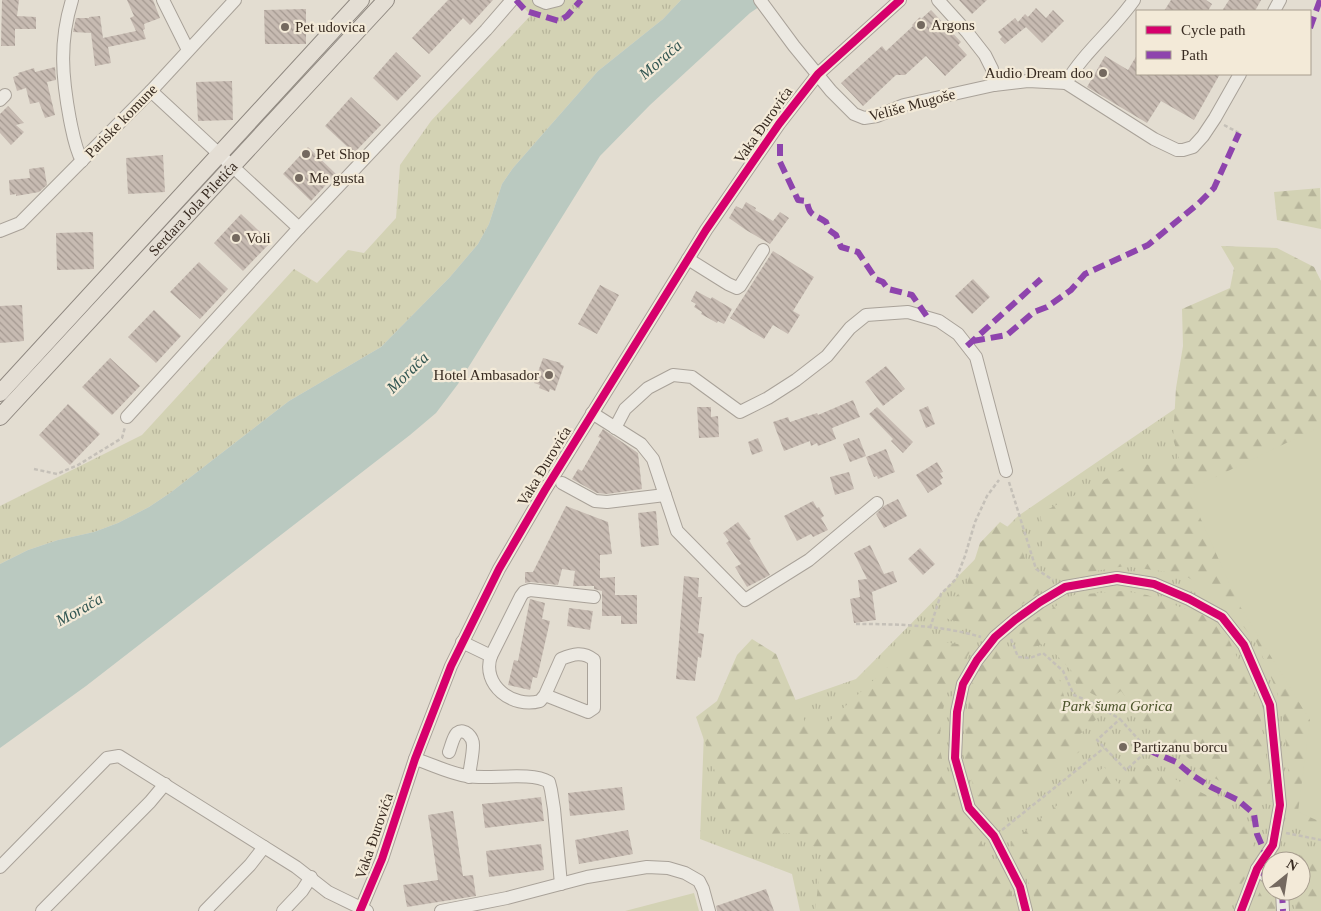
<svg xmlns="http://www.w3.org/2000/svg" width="1321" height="911" font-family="Georgia,serif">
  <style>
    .grass { fill: url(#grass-tufts); fill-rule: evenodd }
    .forest { fill: url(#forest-firs) }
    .garden { fill: #d3d2b4 }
    .water { fill: #bac9c0 }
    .building { fill: url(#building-back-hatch) }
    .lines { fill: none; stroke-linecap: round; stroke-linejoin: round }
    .minor-casing { stroke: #a9a299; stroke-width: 14 }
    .major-casing { stroke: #8f8880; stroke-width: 18 }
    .path { stroke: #c5c0b8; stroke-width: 2.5; stroke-dasharray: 4 2.5; stroke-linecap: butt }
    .minor { stroke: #ece9e2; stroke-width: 12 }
    .major { stroke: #e4ded4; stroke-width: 16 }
    .quiet { stroke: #8e44ad; stroke-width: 6; stroke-dasharray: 12 6; stroke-linecap: butt }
    .cycleway-casing { stroke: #f3ead8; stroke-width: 11 }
    .cycleway { stroke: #d6006c; stroke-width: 8 }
    .poi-dot { fill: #74695f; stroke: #f3ead8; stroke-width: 2 }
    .labels { text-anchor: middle; stroke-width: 4.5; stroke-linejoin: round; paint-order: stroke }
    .poi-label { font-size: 15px; fill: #382b21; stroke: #f3ead8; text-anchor: start }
    .street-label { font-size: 15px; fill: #382b21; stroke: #f3ead8 }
    .park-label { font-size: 15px; font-style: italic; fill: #4b532a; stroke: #f3ead8 }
    .water-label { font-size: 16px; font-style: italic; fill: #325652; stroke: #f3ead8 }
  </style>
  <defs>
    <pattern id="grass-tufts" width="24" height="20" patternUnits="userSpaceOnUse" patternTransform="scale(1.25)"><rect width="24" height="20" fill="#d3d2b4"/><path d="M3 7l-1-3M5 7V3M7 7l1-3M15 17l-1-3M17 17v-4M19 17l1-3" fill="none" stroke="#b6b49a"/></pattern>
    <pattern id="forest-firs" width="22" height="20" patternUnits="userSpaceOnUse" patternTransform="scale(1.25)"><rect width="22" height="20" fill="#d3d2b4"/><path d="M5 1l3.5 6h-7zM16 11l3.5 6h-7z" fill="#b6b49a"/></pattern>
    <pattern id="building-back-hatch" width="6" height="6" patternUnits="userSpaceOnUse" patternTransform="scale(1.25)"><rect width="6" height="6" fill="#c7bbb2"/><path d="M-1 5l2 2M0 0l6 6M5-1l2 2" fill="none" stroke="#a39890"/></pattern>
  </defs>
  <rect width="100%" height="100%" fill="#e3ddd1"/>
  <g class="grass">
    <polygon points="516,0 681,0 663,19 598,71 513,168 502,184 489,224 478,244 450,277 381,347 289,401 170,493 149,507 118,523 94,532 58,540 28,550 0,564 0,506 142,435 294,269 317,283 348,250 364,253 396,218 400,165 431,121 531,15"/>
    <polygon points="309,70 302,80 245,138 244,136"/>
    <polygon points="211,173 214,173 214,176 48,359 45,356"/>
    <path d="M1321,318V911H800L792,874L700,839L704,732L856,679L1018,516L1286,333ZM1271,861H1301V891H1271Z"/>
  </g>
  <g class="forest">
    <polygon points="1320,188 1321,229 1277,220 1274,192"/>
    <polygon points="1221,246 1277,248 1314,267 1321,281 1321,829 1292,818 1284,722 1277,692 1257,643 1232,613 1199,584 1182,574 1125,566 1072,575 1044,561 1041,526 1041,513 1110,477 1129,463 1165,466 1179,458 1173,439 1176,388 1183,346 1182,309 1230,288 1234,268"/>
    <polygon points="1000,522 1016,532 1027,565 1037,582 1047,587 985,630 945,618 951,602 967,584 980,543"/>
    <polygon points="1123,591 1147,595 1208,617 1228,638 1258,702 1273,801 1259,806 1240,793 1201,770 1186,756 1161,745 1121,691 1106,701 1077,686 1071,670 1045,643 1033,648 1022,649 1018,630 1074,595"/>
    <polygon points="912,638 973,646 947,693 942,714 939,745 947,781 979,839 1009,887 1018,911 815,911 822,854 799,833 769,834 753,842 718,822 718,780 696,717 717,701 737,655 752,639 776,654 807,727 824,726 893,662"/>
    <polygon points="1001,643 1012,665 1027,668 1040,661 1059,678 1065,700 1101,715 1079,735 1086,747 994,814 975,792 964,755 970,690 976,672"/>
    <polygon points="1147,765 1220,802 1245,818 1258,857 1242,883 1230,911 1039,911 1031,888 1011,843 1104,767 1119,784"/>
    <polygon points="1310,847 1321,847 1321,911 1295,911 1296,907 1292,891 1301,891 1301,861 1296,861"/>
    <polygon points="1262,888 1275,896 1275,911 1250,911"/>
  </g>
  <g class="garden">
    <polygon points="1320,427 1321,427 1321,822 1298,812 1310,720 1238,603 1188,490"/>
    <polygon points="694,893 699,911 625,911"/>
  </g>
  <polygon class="water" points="681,0 769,0 750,13 650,105 600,156 458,384 436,413 410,435 86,686 0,748 0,564 28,550 58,540 94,532 118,523 149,507 170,493 289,401 381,347 450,277 478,244 489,224 502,184 513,168 598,71 663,19"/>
  <g class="building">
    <polygon points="2,0 19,0 17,16 36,17 36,29 15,29 15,46 1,46"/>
    <polygon points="127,0 153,0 160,18 144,24 145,29 143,30 146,39 108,47 111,63 95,66 91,33 73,32 76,18 89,18 89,17 100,16 103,38 136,31 130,18 134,16"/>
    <polygon points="448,0 493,0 470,25 463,18 429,54 412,38"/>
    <polygon points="959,0 987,0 972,14"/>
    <polygon points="1171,0 1206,0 1212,4 1208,11 1164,11"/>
    <polygon points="1229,0 1261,0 1255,11 1222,11"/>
    <polygon points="1036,8 1046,18 1053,10 1064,21 1042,43 1026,27 1005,44 1000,39 1002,37 998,32 1015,18 1018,22 1025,14 1028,17"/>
    <polygon points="306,9 306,44 265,44 264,10"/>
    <polygon points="931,10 961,42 958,45 967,55 945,76 926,56 905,75 896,75 863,106 841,83 882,46 886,51 913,26 912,25 920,17 921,19"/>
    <polygon points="396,52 421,76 397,101 373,78"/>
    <polygon points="1137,55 1137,74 1220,74 1194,120 1161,101 1147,123 1087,87 1105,56 1128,70"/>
    <polygon points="55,67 56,80 47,82 55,115 45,118 39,102 30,104 26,88 17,91 13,77 19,75 18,73 34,68 35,72"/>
    <polygon points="232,81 233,120 198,121 196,82"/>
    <polygon points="351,97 381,125 354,153 325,126"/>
    <polygon points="8,106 24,123 16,125 24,132 11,145 0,133 0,114"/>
    <polygon points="308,147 336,174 311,201 283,174"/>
    <polygon points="163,155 165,192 128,194 126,158"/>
    <polygon points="44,167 47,185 39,192 16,196 16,194 10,195 9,180 30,178 29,169"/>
    <polygon points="746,202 756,208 755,210 773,221 780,212 789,218 770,244 746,230 729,218 736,206 742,209"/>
    <polygon points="241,214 271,242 243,271 214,243"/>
    <polygon points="93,232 94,269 57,270 56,233"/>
    <polygon points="773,251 814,277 793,311 800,315 788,334 773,325 764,339 730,318"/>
    <polygon points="199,262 228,289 200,319 170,292"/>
    <polygon points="973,279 990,297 972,314 955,296"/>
    <polygon points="600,285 619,295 597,334 578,324"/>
    <polygon points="696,291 711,299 712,297 732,309 724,324 718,321 717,323 701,314 702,312 694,307 696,304 691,301"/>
    <polygon points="22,305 24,341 0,343 0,306"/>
    <polygon points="154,310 181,336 156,363 128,337"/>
    <polygon points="110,358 140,386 112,415 82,387"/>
    <polygon points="543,358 561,363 560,364 564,366 555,391 550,389 549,392 539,388 540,385 534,383"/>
    <polygon points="886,366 905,389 883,406 865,382"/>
    <polygon points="853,400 860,417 832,428 836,439 818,446 817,443 811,446 810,441 784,451 773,422 788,417 790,422 817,413 818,415"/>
    <polygon points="68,404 100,434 70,465 39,435"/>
    <polygon points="928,406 935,424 926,428 919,410"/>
    <polygon points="697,407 711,407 711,417 718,416 719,437 699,438"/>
    <polygon points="877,407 913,442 903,453 891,441 893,439 869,414"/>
    <polygon points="603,429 638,453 642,489 607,494 597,493 572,479 578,469 582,471 601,438 598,437"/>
    <polygon points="758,438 763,451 752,455 748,442"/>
    <polygon points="859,438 866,456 850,462 843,444"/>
    <polygon points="886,449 895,472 878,479 877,476 874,477 866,457"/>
    <polygon points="937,462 943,472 940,473 943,478 940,480 942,484 928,493 916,475"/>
    <polygon points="849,472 854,489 835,495 830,477"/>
    <polygon points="898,499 907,516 884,528 876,514 884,506"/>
    <polygon points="813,501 817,508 819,507 824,516 821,518 828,530 813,537 811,534 797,541 784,516"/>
    <polygon points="566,506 608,522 612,554 600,555 600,578 615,577 615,595 637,595 637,624 621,624 621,616 602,616 602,591 594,589 594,586 573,586 575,571 562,569 558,585 531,582 525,583 525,572 533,572"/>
    <polygon points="656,511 659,545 641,547 638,513"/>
    <polygon points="738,522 751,539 749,540 770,575 747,587 735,567 741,564 726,543 729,541 723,533"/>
    <polygon points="870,545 884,574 893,571 897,582 872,592 876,620 854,623 850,599 860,597 858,580 867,579 854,553"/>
    <polygon points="920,548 935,564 923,575 908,559"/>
    <polygon points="684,576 699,578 698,597 702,597 698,633 704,634 701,658 698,657 695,681 676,679"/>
    <polygon points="530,599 545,603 542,619 550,621 537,678 533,677 530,690 508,685 514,660 518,661"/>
    <polygon points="569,608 593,611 590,630 567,626"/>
    <polygon points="622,787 625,810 570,816 568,793"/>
    <polygon points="541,797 544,821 485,828 482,804"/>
    <polygon points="453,811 463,876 473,875 476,896 407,907 403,885 438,880 428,815"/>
    <polygon points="628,830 633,854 579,864 575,840"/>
    <polygon points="541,844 544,870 489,877 486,851"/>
    <polygon points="766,889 774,911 717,911 716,906"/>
  </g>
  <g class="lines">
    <defs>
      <g id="minor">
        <path d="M72,0C59,42 62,77 70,120C73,134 75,148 82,161"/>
        <polyline points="163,0 188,50"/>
        <polyline points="539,0 546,3 558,0"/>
        <path d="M760,0L794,46L831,91L854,114L864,118L877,116L904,105L994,85L1028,81L1066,83C1084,52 1113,30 1134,0"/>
        <polyline points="938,0 967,32 985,55 992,69 994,85"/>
        <polyline points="1274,11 1280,0"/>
        <polyline points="1066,83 1154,139 1177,150 1183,150 1193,147 1203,136 1215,118 1240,74"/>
        <polyline points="151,91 299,228"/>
        <polyline points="0,100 5,95"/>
        <polyline points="0,231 20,223 151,91 235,0"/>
        <polyline points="688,259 728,284 737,288 740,286 763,250"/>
        <polyline points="592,413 641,444 653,459 677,531 745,600 809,560 877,503"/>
        <polyline points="127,417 299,228 486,30 512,0"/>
        <polyline points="615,428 625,409 648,388 673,375 692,377 740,412 768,398 796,380 827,356 850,328 866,315 908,312 939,321 958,334 976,357 1006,471"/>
        <polyline points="562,483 595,501 607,502 665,495"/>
        <polyline points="462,642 491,656 521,596 524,592 530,590 594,597"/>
        <path d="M491,656C481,685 513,709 540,701L545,695L561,659C573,654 583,651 594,660V708L588,712L545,695"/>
        <path d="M449,752C451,747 453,737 457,733C465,727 473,738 473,745C473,755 470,766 469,777"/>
        <path d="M415,759C432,764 448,773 467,776C489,780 530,771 549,782L551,790L554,809L561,884"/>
        <polyline points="0,867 107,758 119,756 296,867 328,892 367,911"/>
        <polyline points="1257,869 1271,880"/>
        <polyline points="1282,891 1283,911"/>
        <polyline points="42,911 150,802 165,784"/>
        <polyline points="205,911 250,865 264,847"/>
        <polyline points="283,911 302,891 311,877"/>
        <polyline points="360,911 382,859 415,759 451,666 499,569 545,490 706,230 779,124 818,74 900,0"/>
        <polyline points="441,911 507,898 587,877 647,867 668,868 685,873 699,881 703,889 709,911"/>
        <polyline points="1026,911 1020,887 994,836 969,808 955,758 957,712 963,684 977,660 995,637 1015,620 1040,602 1065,587 1117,578 1154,584 1189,599 1222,617 1244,645 1270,705 1280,805 1273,845 1257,869 1241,911"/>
      </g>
      <g id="major">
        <polyline points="0,393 361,0"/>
        <path id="s1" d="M0,417L386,0"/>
      </g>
    </defs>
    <use href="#minor" class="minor-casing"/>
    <use href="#major" class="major-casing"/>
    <g class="path">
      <polyline points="1224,125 1239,133"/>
      <polyline points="34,469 57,474 78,465 122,438 125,427"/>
      <polyline points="1009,482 1036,569 1053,580"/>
      <path d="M856,624C897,624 941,625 981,637"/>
      <polyline points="930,628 941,594 956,579 965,556 975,522 987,496 999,480"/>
      <polyline points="1011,639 1018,657 1030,658 1043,653 1063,671 1074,695 1091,702 1120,719"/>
      <polygon points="1120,719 1148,750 1126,770 1097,740"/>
      <polyline points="1002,830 1104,748"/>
      <polyline points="1286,833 1321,840"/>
    </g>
    <use href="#minor" class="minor"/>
    <use href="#major" class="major"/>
    <g class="quiet">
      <polyline points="516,0 526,11 559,21 567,16 581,0"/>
      <polyline points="1310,28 1320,0"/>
      <path d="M780,144V162L798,200L807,201C809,217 815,214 826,222L829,230L836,235L841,247L858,252L876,279L883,282L888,289L912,295L928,318"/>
      <polyline points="973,341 1007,335 1034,312 1047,307 1071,290 1085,274 1148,245 1199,203 1214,188 1239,133"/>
      <polyline points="967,346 1041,279"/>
      <polyline points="1148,750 1176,762 1192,775 1211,787 1238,800 1254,814 1257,834 1266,855"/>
      <polyline points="1257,869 1271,880"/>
      <polyline points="1282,891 1283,911"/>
    </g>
    <defs>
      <g id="cycleway">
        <polyline points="360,911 382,859 415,759 451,666 499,569 545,490 706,230 779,124 818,74 900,0"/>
        <polyline points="1026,911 1020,887 994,836 969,808 955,758 957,712 963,684 977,660 995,637 1015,620 1040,602 1065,587 1117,578 1154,584 1189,599 1222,617 1244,645 1270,705 1280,805 1273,845 1257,869 1241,911"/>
      </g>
    </defs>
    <use href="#cycleway" class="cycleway-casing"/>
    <use href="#cycleway" class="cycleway"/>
  </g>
  <g class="poi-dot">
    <circle cx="921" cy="25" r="5"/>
    <circle cx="285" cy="27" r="5"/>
    <circle cx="1103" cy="73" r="5"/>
    <circle cx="306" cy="154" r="5"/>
    <circle cx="299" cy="178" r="5"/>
    <circle cx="236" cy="238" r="5"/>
    <circle cx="549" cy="375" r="5"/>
    <circle cx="1123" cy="747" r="5"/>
  </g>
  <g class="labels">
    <g class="poi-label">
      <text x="931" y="30">Argons</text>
      <text x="295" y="32">Pet udovica</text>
      <text x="1093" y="78" text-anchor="end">Audio Dream doo</text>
      <text x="316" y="159">Pet Shop</text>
      <text x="309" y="183">Me gusta</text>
      <text x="246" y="243">Voli</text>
      <text x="539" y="380" text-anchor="end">Hotel Ambasador</text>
      <text x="1133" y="752">Partizanu borcu</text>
    </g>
    <g class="street-label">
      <text transform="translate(912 105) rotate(-15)" y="5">Veliše Mugoše</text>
      <text transform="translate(121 121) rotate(-46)" y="5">Pariske komune</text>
      <text transform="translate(763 125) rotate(-55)" y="5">Vaka Đurovića</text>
      <text dy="5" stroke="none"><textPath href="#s1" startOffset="284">Serdara Jola Piletića</textPath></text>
      <text transform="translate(544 466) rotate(-59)" y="5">Vaka Đurovića</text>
      <text transform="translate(374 836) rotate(-71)" y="5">Vaka Đurovića</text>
    </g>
    <g class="park-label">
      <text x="1117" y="711">Park šuma Gorica</text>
    </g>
    <g class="water-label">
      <text transform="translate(660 59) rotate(-41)" y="6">Morača</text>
      <text transform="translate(407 372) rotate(-44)" y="6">Morača</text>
      <text transform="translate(79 609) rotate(-29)" y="6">Morača</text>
    </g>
  </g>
  <rect x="1136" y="10" width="175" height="65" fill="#f3ead8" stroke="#a89e8f"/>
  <rect x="1146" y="26" width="25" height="8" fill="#d6006c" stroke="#a89e8f"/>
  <text x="1181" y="35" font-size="15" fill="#382b21">Cycle path</text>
  <rect x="1146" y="51" width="25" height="8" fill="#8e44ad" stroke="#a89e8f"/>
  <text x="1181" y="60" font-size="15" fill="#382b21">Path</text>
  <g transform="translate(1286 876) rotate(30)"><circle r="24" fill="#f3ead8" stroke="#a89e8f"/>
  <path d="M0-4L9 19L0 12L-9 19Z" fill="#74695f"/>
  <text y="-8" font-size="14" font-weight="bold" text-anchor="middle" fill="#382b21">N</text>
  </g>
</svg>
